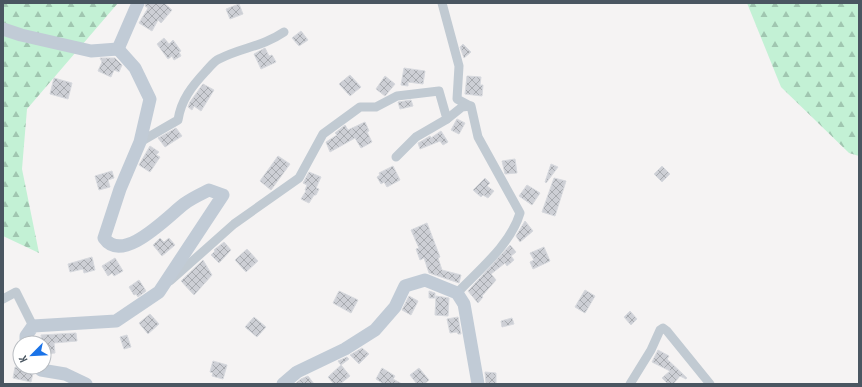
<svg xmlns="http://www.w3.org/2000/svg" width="862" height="387" font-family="'PT Sans Narrow',sans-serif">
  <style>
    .forest { fill: url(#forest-firs) }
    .building { fill: url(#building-cross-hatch); stroke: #d7d9de }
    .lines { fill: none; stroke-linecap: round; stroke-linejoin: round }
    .street { stroke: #c1cad2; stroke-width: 9 }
    .secondary { stroke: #c1cbd6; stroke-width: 13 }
  </style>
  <defs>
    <pattern id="forest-firs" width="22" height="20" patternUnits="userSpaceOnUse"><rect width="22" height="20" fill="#c3f1d5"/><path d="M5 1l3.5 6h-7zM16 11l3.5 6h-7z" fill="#a0c6b0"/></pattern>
    <pattern id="building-cross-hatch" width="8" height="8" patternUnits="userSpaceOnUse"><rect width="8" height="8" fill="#cdcfd5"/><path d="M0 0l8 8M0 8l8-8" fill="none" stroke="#a8abb0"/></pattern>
  </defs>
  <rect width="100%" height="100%" fill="#f5f3f3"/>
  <g class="forest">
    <polygon points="3,3 118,3 27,109 22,169 39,253 3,236"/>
    <polygon points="747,3 859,3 859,156 849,153 781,87"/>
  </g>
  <g class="building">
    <polygon points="146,3 164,3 172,10 161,23 158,20 152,31 139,23 148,8 145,6"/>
    <polygon points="239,4 243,14 230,19 226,9"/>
    <polygon points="301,31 308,40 299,46 292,38"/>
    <polygon points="164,38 169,44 173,40 181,51 179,52 181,56 174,60 172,56 168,59 157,44"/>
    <polygon points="463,44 471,52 464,58 460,47"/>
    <polygon points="265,48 269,56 272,55 276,62 261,69 254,54"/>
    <polygon points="100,58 115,58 122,65 119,72 114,70 111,77 98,71 102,62"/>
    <polygon points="404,68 425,71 423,84 408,82 408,86 401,85"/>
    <polygon points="350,75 361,87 350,96 339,84"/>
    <polygon points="385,76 395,84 385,96 376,89"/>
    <polygon points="467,76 481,77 480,85 483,85 482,96 465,94"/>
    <polygon points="54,78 72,83 68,99 50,94"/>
    <polygon points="203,84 214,90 201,111 194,106 192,110 188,107 190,102"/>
    <polygon points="411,100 413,106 400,109 398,102"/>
    <polygon points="457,119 465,123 459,134 451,130"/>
    <polygon points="365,122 369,131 367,132 372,142 361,148 355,138 330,152 326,142 337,135 335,133 345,125 348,130"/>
    <polygon points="176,128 182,136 165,147 158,138"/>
    <polygon points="441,131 448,142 443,145 440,141 420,149 418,143 420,142 430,136 431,138"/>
    <polygon points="150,146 159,152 156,155 160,157 150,172 139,165"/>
    <polygon points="278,156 290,164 271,190 260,181"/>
    <polygon points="515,159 517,173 505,174 502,161"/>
    <polygon points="551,164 558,167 546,183 545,182"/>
    <polygon points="393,166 400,180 387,187 384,182 381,184 377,177 380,175 379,173"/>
    <polygon points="662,166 670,174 662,182 654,174"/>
    <polygon points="112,171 114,178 108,180 110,187 99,190 95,176"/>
    <polygon points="309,172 321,177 316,188 319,189 316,195 314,195 309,203 301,199 306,191 305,190 307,185 303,183"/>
    <polygon points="485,178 490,183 487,186 494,191 488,198 483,195 481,197 473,190"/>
    <polygon points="554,178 566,181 555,216 542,212"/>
    <polygon points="527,185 540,193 532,205 519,196"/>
    <polygon points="525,221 533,231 520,242 516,236"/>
    <polygon points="427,223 440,257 438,258 442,270 461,275 459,283 429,273 424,258 420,260 416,249 419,248 411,230"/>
    <polygon points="160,238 164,242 169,238 175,245 162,256 153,245"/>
    <polygon points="224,242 231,250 219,263 211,255 215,251 214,250"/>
    <polygon points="510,245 516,252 511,256 514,260 507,266 505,263 491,274 496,280 482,296 483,297 478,303 468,291"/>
    <polygon points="544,247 550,261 533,269 530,262 534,260 530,253"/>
    <polygon points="247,249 258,261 246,272 235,260"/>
    <polygon points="92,257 95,270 84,273 83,269 70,272 68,264"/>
    <polygon points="115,258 123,271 114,276 112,273 108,276 102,266"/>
    <polygon points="203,260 212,275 194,295 181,281"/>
    <polygon points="139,280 146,291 138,297 136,294 134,295 129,287"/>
    <polygon points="585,290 595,296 585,313 575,307"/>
    <polygon points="339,291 358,300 351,313 333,303"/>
    <polygon points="429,291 435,293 435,298 429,298"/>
    <polygon points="409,296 418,301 411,315 402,310"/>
    <polygon points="436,296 449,298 448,316 435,315"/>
    <polygon points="630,311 637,319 631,325 624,317"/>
    <polygon points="150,314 159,324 148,334 139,323"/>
    <polygon points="254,317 266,327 257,337 245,327"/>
    <polygon points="458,317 461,334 458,334 457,332 450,333 447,319"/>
    <polygon points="512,318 514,324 502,327 501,321"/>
    <polygon points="76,333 77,341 54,343 55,353 44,354 44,343 42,343 41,335"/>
    <polygon points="127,335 131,347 124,349 120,337"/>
    <polygon points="362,348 369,354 359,364 350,355"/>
    <polygon points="658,350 669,356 667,359 687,378 686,379 680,376 673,384 668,384 662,378 670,371 652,362"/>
    <polygon points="347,357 349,359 341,365 338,361"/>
    <polygon points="213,361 227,365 223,379 212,376 213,373 210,372"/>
    <polygon points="341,365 350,376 340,384 334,384 328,377"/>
    <polygon points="15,367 31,370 33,373 31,382 13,378"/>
    <polygon points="382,368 395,376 393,379 402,384 384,384 376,379"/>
    <polygon points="419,368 429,380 424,384 417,384 410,375"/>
    <polygon points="485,372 496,373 496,384 486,383"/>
    <polygon points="308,376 314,384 295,384 301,379"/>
  </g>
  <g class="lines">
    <g class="street">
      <polyline points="442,3 459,66 457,99 470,106"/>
      <path d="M447,119L462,107L471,106L478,137L520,213C511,244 479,270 457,293"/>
      <path d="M140,142L178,120C181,100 192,86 206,71C210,67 214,61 219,59C242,47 262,47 284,32"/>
      <polyline points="170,281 234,224 299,178 323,134 360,107 376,107 397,96 439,91 447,119 416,137 396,157"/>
      <polyline points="3,299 16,292 33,326"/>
      <polyline points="630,384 651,350 660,330 663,328 667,331 710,384"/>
    </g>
    <g class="secondary">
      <polyline points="3,29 21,35 91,51 118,49"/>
      <polyline points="118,49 138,3"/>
      <path d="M26,343V336L33,326L116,321L159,292L223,195L209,190C201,194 192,198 184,204C168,216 123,265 104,238L120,189L140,142L150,99L135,68L118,49"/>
      <polyline points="38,367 41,370 65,374 86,384"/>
      <polyline points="283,384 297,372 345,349 375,330 395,307 405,286 425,280 457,293 464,304 478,384"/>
    </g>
  </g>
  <rect width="862" height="387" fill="none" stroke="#4a5661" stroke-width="8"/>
  <g transform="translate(32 355) rotate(246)"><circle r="19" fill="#ffffff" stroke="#b7bbc0"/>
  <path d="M0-3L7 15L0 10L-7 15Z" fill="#1a73e8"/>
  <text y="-6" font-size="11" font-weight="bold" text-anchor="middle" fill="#4a5661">K</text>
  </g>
</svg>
